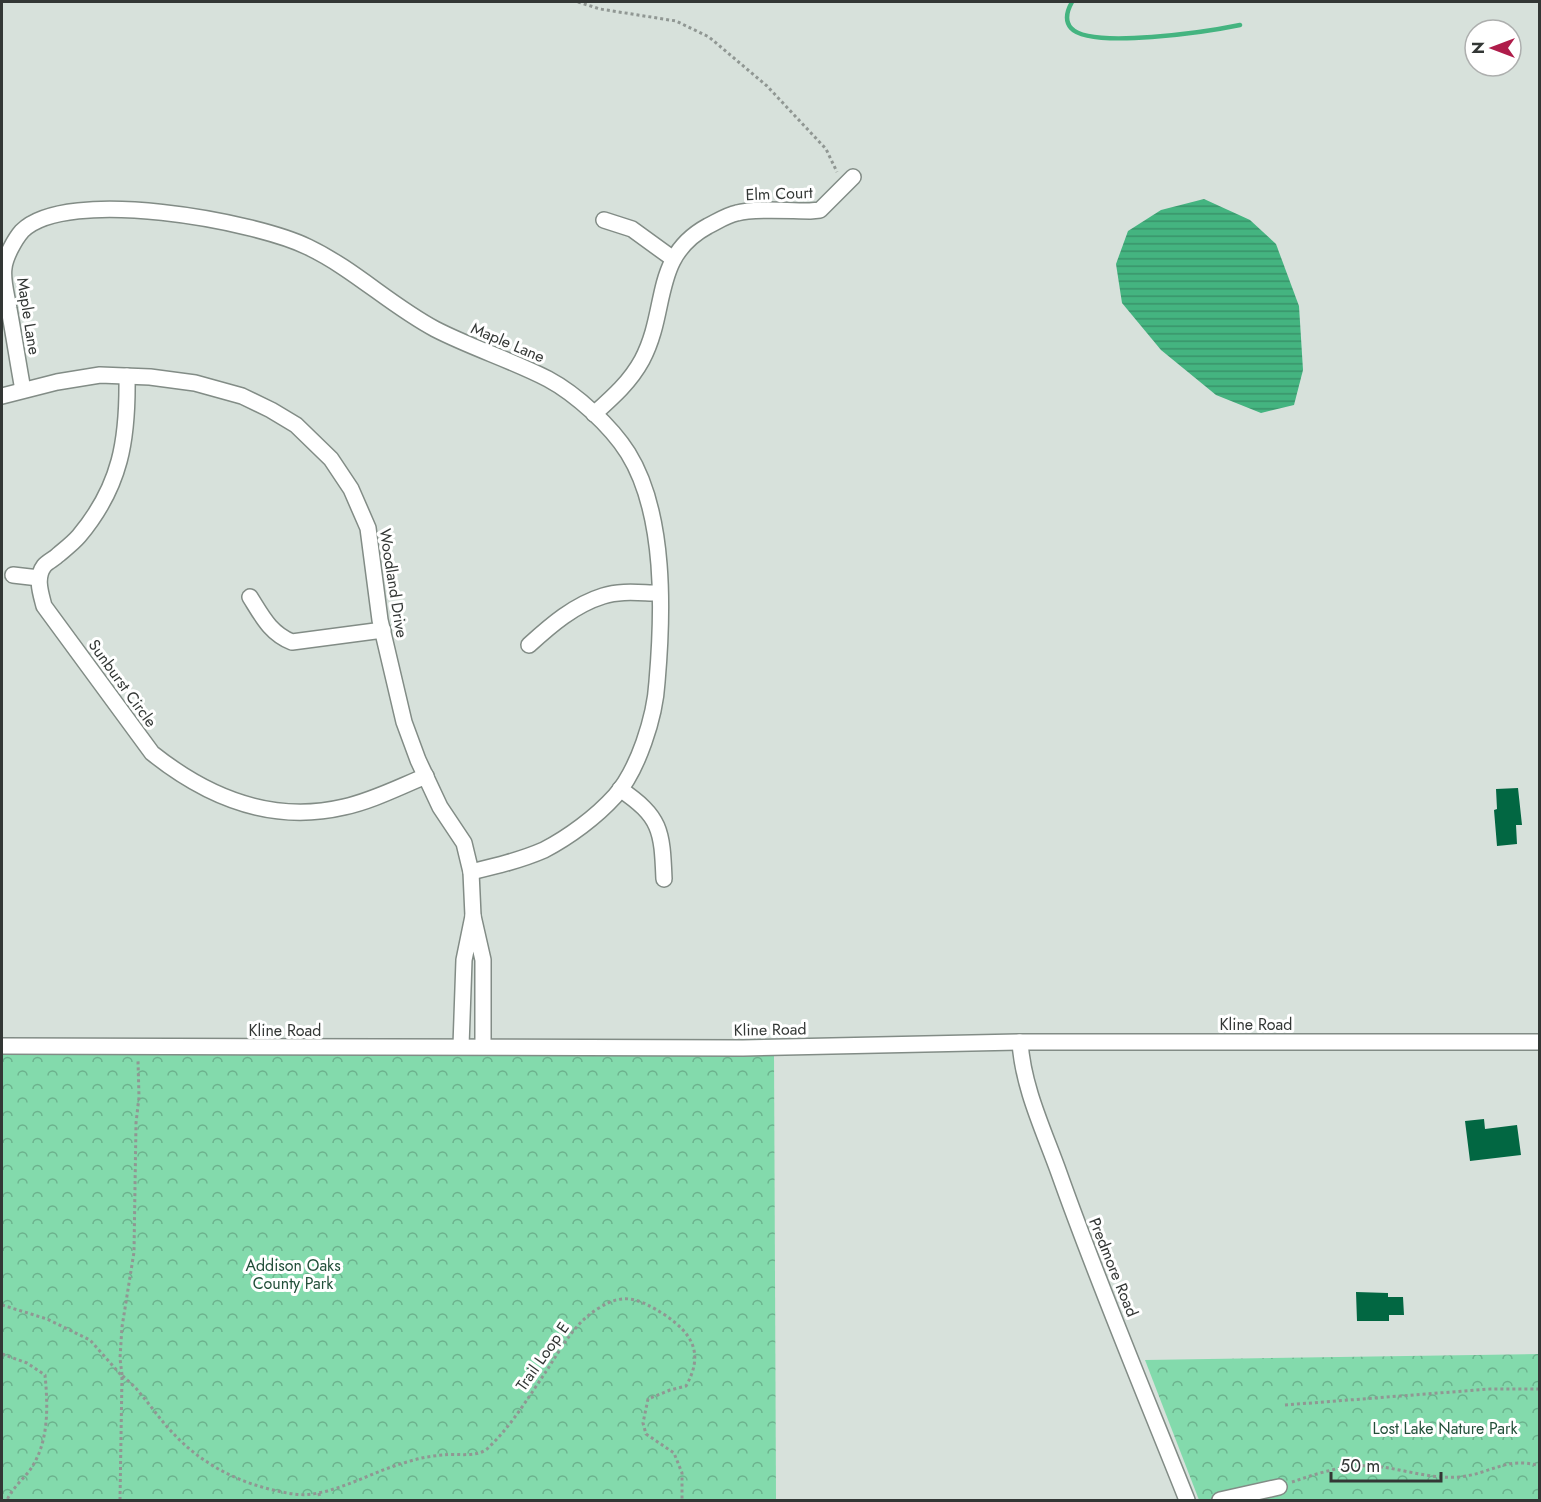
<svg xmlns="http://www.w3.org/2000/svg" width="1541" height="1502" font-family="Jost,sans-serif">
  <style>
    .park { fill: url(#park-crowns) }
    .water { fill: url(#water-rules) }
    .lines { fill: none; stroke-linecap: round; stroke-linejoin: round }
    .stream { stroke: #44b480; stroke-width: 4.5 }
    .building { fill: #026742 }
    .minor-casing { stroke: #828c86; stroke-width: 18 }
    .path { stroke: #909793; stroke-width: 3; stroke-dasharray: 3 3; stroke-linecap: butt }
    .minor { stroke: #fff; stroke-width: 15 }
    .labels { text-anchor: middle; stroke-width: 6; stroke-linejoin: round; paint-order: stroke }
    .street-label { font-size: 16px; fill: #333735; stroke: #fff }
    .park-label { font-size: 16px; fill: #224f39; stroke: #fff }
  </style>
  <defs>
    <pattern id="park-crowns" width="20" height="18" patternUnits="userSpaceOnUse" patternTransform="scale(1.5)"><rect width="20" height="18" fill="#83daac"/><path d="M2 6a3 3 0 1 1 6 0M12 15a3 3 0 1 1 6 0" fill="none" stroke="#6cb28d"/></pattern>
    <pattern id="water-rules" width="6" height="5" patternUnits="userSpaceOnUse" patternTransform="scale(1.5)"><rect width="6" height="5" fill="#44b480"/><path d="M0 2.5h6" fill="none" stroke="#39936a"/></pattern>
  </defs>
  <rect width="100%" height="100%" fill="#d7e1db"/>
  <g class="park">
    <polygon points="2,1045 774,1053 776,1500 2,1500"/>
    <polygon points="1539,1354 1539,1500 1199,1500 1145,1360"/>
  </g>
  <polygon class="water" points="1204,199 1250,220 1276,244 1299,306 1303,370 1294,405 1261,413 1216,395 1161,350 1122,303 1116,264 1128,231 1161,210"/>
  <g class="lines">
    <path class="stream" d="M1072,2C1068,9 1064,20 1071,28C1090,50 1211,31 1240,25"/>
  </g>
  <g class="building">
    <polygon points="1518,788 1522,825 1516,825 1517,844 1497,846 1494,810 1497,809 1496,789"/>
    <polygon points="1484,1119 1485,1129 1517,1125 1521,1155 1470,1161 1465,1121"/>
    <polygon points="1356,1292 1388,1293 1388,1297 1403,1297 1404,1315 1389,1315 1389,1321 1357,1321"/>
  </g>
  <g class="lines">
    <defs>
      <g id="minor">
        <polyline points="604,220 632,229 672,258"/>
        <path d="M127,376C128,439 121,486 79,536C73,543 65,549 58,555C54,559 47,562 44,566C35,578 41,594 44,606L152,753C207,797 272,824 344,807C372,801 399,787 426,776"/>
        <path d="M23,390C18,363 14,336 9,309C7,296 2,280 4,268C5,257 15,239 22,231C67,186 255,221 308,247C354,269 390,305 435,329C472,348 511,360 548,379C576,394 611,426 628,453C666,514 663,613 657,682C655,717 638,770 615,796C596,817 569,837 544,850C521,860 496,866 471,872"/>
        <polyline points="2,396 57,382 100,375 150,377 195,383 242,396 271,410 296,425 331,459 351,489 368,528 380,620 404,722 418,760 440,807 464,843 471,872 473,916"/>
        <path d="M594,414C613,397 630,382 642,360C669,309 651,257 708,226C718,221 727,215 737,213C753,208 792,211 810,211L820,210L853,177"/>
        <polyline points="13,575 39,578"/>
        <path d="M250,597C262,616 270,633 292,642L383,630"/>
        <path d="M529,645C551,625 574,605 603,596C621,590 641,593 659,593"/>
        <path d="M620,789C661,817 662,830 664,879"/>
        <path d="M1020,1042C1023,1088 1044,1131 1059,1173C1098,1283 1144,1392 1187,1500"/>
        <polyline points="2,1046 743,1048 1020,1042 1540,1042"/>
        <polyline points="461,1046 464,960 473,916 483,960 483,1046"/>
        <polyline points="1220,1500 1279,1487"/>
      </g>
    </defs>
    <use href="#minor" class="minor-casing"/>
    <g class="path">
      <polyline points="578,2 600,9 676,21 709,37 767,86 826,149 837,172"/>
      <polyline points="2,1305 47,1319 90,1340 121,1375"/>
      <path d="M2,1354L27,1363L45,1375C48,1406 49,1440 32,1467C25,1478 12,1488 7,1500"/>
      <polyline points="122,1375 120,1358 122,1327 134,1252 136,1123 139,1097 138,1061"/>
      <polyline points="1285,1405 1490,1389 1540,1389"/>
      <path d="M1292,1482C1313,1475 1336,1467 1359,1466C1392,1464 1425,1480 1459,1477C1490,1474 1507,1456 1540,1466"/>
      <polyline points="319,1493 320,1500"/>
      <path d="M120,1500L122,1375C127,1381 134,1385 138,1391C149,1403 158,1417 170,1430C197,1460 230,1479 269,1489C286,1493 301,1497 318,1493C349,1487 377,1470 407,1462C419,1458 431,1456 443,1455C457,1453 475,1458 487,1449C510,1428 530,1395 547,1370C562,1347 575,1322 599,1308C625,1291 641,1300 665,1315C693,1334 704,1354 686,1386L670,1390L648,1399L643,1423L646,1434L674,1453L682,1473V1500"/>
    </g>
    <use href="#minor" class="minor"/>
  </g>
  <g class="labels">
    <g class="street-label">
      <text transform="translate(779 193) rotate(-2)" y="6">Elm Court</text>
      <text transform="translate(29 316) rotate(81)" y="6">Maple Lane</text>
      <text transform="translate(508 342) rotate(23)" y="6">Maple Lane</text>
      <text transform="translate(394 583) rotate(81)" y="6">Woodland Drive</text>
      <text transform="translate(123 683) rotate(54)" y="6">Sunburst Circle</text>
      <text x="1256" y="1030">Kline Road</text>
      <text transform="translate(770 1029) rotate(-1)" y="6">Kline Road</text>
      <text x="285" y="1036">Kline Road</text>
      <text transform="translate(1114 1267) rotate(68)" y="6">Predmore Road</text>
      <text transform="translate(542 1356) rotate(-55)" y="6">Trail Loop E</text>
    </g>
    <g class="park-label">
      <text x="293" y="1271">Addison Oaks<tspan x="293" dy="18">County Park</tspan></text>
      <text x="1445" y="1434">Lost Lake Nature Park</text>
    </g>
  </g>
  <rect width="1541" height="1502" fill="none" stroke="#333735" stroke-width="6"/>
  <g transform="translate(1493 48) rotate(270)"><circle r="28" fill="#ffffff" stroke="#adafae" stroke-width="1.5"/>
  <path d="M0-4.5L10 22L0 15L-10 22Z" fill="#af1c4a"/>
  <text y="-9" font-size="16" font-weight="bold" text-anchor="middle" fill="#333735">N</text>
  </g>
  <path d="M1331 1472v9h110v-9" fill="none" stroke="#333735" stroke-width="3"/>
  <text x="1340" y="1472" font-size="18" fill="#333735" stroke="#ffffff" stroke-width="4.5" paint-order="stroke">50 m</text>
</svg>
